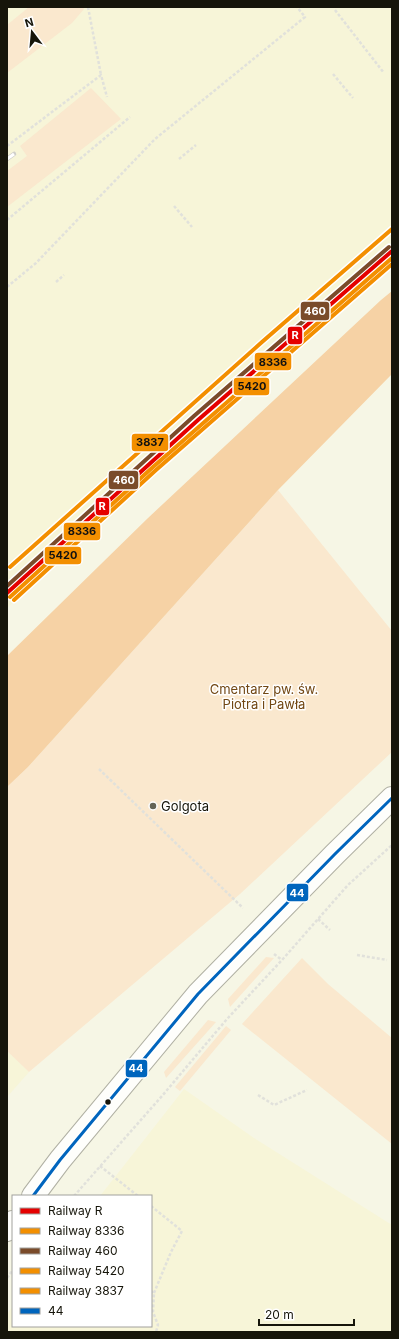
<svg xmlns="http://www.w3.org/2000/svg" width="399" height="1339" font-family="Inter,sans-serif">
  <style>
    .built { fill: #f7f5d8 }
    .green { fill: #fae8ce }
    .forest { fill: #f6d2a5 }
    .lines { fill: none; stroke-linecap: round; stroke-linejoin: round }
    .major-casing { stroke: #b0b0a3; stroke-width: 24 }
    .path { stroke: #e1e1db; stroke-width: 2.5; stroke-dasharray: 3 2; stroke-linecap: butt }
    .major { stroke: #fefefb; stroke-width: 22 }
    .rail-casing { stroke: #cfcfca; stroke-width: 4.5 }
    .rail { stroke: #fff; stroke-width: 3; stroke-dasharray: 9; stroke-linecap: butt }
    .bus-1-casing { stroke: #fff; stroke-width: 6 }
    .bus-1 { stroke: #0065bd; stroke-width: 3 }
    .rail-1-casing { stroke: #fff; stroke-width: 7 }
    .rail-2-casing { stroke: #fff; stroke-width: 7 }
    .rail-3-casing { stroke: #fff; stroke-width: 7 }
    .rail-4-casing { stroke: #fff; stroke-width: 7 }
    .rail-5-casing { stroke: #fff; stroke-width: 7 }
    .rail-1 { stroke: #e50000; stroke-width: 4 }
    .rail-2 { stroke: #f38f00; stroke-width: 4 }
    .rail-3 { stroke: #7a4b2a; stroke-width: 4 }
    .rail-4 { stroke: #f38f00; stroke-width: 4 }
    .rail-5 { stroke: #f38f00; stroke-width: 4 }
    .poi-dot { fill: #646457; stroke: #fff; stroke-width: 1.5 }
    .bus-dot { fill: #16150a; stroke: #fff; stroke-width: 1.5 }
    .labels { text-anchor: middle; stroke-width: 3; stroke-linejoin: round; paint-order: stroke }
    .park-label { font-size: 13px; fill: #714713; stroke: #fff }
    .poi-label { font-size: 13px; fill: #16150a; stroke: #fff; text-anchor: start }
    .line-badge { stroke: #fff; stroke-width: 1.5 }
    .badge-label { font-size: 11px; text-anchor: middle; font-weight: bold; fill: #fff }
    .pale-badge-label { font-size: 11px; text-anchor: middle; font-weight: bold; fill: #111 }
  </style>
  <rect width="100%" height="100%" fill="#f6f6e5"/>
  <g class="built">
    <polygon points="7,7 392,7 392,267 56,561 7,608"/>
    <polygon points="7,1051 29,1072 7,1097"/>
    <polygon points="184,1089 254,1138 392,1225 392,1332 7,1332 7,1314 13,1306 13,1326 151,1326 151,1196 100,1196"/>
  </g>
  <g class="green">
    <polygon points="29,7 83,7 84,9 72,23 7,73 7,25"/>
    <polygon points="91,88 121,119 7,207 7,171 27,156 20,146"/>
    <polygon points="278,490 392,631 392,752 240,894 29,1072 7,1051 7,787 28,767"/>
    <polygon points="266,957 274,958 230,1007 228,999"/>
    <polygon points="302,958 328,984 392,1038 392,1144 242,1024"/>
    <polygon points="208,1020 216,1022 166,1078 164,1072"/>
    <polygon points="226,1026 231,1030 180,1091 175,1087"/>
  </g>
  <polygon class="forest" points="392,291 392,374 278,490 28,767 7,787 7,656 148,518 381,300"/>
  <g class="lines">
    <defs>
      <g id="major">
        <polyline points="33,1196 60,1160 198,994 335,854 392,798"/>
        <polyline points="7,1230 13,1222"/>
      </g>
    </defs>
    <use href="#major" class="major-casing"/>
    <g class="path">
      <polyline points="88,7 101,75"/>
      <polyline points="335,10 384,73"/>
      <polyline points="333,74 353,98"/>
      <polyline points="7,146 101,75 107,97"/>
      <polyline points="179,159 196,145"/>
      <polyline points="174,206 192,227"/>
      <polyline points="7,220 130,117"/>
      <polyline points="56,282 64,275"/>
      <polyline points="7,287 36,263 155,139 305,17 297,7"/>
      <polyline points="99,769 243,908"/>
      <polyline points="318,919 330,930"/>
      <polyline points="274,954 282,960"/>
      <polyline points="357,955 387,960"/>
      <polyline points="258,1095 274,1105 307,1090"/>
      <polyline points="100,1166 138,1196"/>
      <polyline points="74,1196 162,1096 227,1019 282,960 348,885 392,845"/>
      <polyline points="151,1206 182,1231 171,1252 154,1293"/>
      <polyline points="7,1278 13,1270"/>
      <polyline points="151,1291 154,1293 153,1312 158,1325 156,1332"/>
    </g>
    <use href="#major" class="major"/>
    <defs>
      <polyline id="rail" points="7,159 14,154"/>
    </defs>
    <use href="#rail" class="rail-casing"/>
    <use href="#rail" class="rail"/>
    <defs>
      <polyline id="bus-1" points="33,1196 60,1160 198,994 335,854 392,798"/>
    </defs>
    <use href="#bus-1" class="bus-1-casing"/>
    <use href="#bus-1" class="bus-1"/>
    <defs>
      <polyline id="rail-1" points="7,593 198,420 392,251"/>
      <polyline id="rail-2" points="10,597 153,467 392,258"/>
      <polyline id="rail-3" points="7,586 194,416 389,247"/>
      <polyline id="rail-4" points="14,600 156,470 392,264"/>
      <polyline id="rail-5" points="10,567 262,342 392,229"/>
    </defs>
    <use href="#rail-1" class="rail-1-casing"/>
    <use href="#rail-2" class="rail-2-casing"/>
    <use href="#rail-3" class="rail-3-casing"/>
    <use href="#rail-4" class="rail-4-casing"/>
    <use href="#rail-5" class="rail-5-casing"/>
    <use href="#rail-1" class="rail-1"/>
    <use href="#rail-2" class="rail-2"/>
    <use href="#rail-3" class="rail-3"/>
    <use href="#rail-4" class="rail-4"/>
    <use href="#rail-5" class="rail-5"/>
  </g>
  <circle class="poi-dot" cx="153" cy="806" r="4"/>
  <circle class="bus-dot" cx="108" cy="1102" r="3.5"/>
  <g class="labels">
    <g class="park-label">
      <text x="264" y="694">Cmentarz pw. św.<tspan x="264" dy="15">Piotra i Pawła</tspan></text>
    </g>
    <g class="poi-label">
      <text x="161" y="811">Golgota</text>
    </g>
  </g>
  <g class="line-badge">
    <rect x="300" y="301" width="30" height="20" rx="4" fill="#7a4b2a"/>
    <rect x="287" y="326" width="16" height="19" rx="4" fill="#e50000"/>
    <rect x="254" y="352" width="38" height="19" rx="4" fill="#f38f00"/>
    <rect x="233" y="377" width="37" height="19" rx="4" fill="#f38f00"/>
    <rect x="131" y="433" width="38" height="19" rx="4" fill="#f38f00"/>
    <rect x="108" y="470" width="31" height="20" rx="4" fill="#7a4b2a"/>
    <rect x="95" y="497" width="15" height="19" rx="4" fill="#e50000"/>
    <rect x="63" y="522" width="38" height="19" rx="4" fill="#f38f00"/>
    <rect x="44" y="546" width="38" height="19" rx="4" fill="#f38f00"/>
    <rect x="286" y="883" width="23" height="19" rx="4" fill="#0065bd"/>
    <rect x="125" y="1059" width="23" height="19" rx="4" fill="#0065bd"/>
  </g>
  <g class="badge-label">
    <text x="315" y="315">460</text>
    <text x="295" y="339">R</text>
    <text x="124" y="484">460</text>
    <text x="102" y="510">R</text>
    <text x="297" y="897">44</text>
    <text x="136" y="1072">44</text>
  </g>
  <g class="pale-badge-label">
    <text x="273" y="366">8336</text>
    <text x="252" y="390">5420</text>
    <text x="150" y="446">3837</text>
    <text x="82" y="535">8336</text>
    <text x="63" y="559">5420</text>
  </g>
  <rect width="399" height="1339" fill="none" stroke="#16150a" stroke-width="16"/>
  <rect x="12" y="1195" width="140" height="132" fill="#ffffff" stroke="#a2a19d"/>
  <rect x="20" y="1208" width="20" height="6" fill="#e50000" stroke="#a2a19d"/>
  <text x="48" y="1215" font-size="12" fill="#16150a">Railway R</text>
  <rect x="20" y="1228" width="20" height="6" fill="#f38f00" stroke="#a2a19d"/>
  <text x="48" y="1235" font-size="12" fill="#16150a">Railway 8336</text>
  <rect x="20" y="1248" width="20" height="6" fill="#7a4b2a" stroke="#a2a19d"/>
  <text x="48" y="1255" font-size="12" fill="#16150a">Railway 460</text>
  <rect x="20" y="1268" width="20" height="6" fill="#f38f00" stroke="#a2a19d"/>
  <text x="48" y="1275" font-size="12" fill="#16150a">Railway 5420</text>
  <rect x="20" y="1288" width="20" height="6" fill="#f38f00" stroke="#a2a19d"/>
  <text x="48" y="1295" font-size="12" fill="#16150a">Railway 3837</text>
  <rect x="20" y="1308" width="20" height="6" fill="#0065bd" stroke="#a2a19d"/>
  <text x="48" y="1315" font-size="12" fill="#16150a">44</text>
  <g transform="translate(32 32) rotate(344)" stroke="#ffffff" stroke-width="3" paint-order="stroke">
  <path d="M0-3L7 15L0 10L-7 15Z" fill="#16150a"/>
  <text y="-6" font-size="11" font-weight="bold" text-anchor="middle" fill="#16150a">N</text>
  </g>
  <path d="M259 1319v6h95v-6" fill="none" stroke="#16150a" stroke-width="2"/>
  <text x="265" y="1319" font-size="12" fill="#16150a" stroke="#ffffff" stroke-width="3" paint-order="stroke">20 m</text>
</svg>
